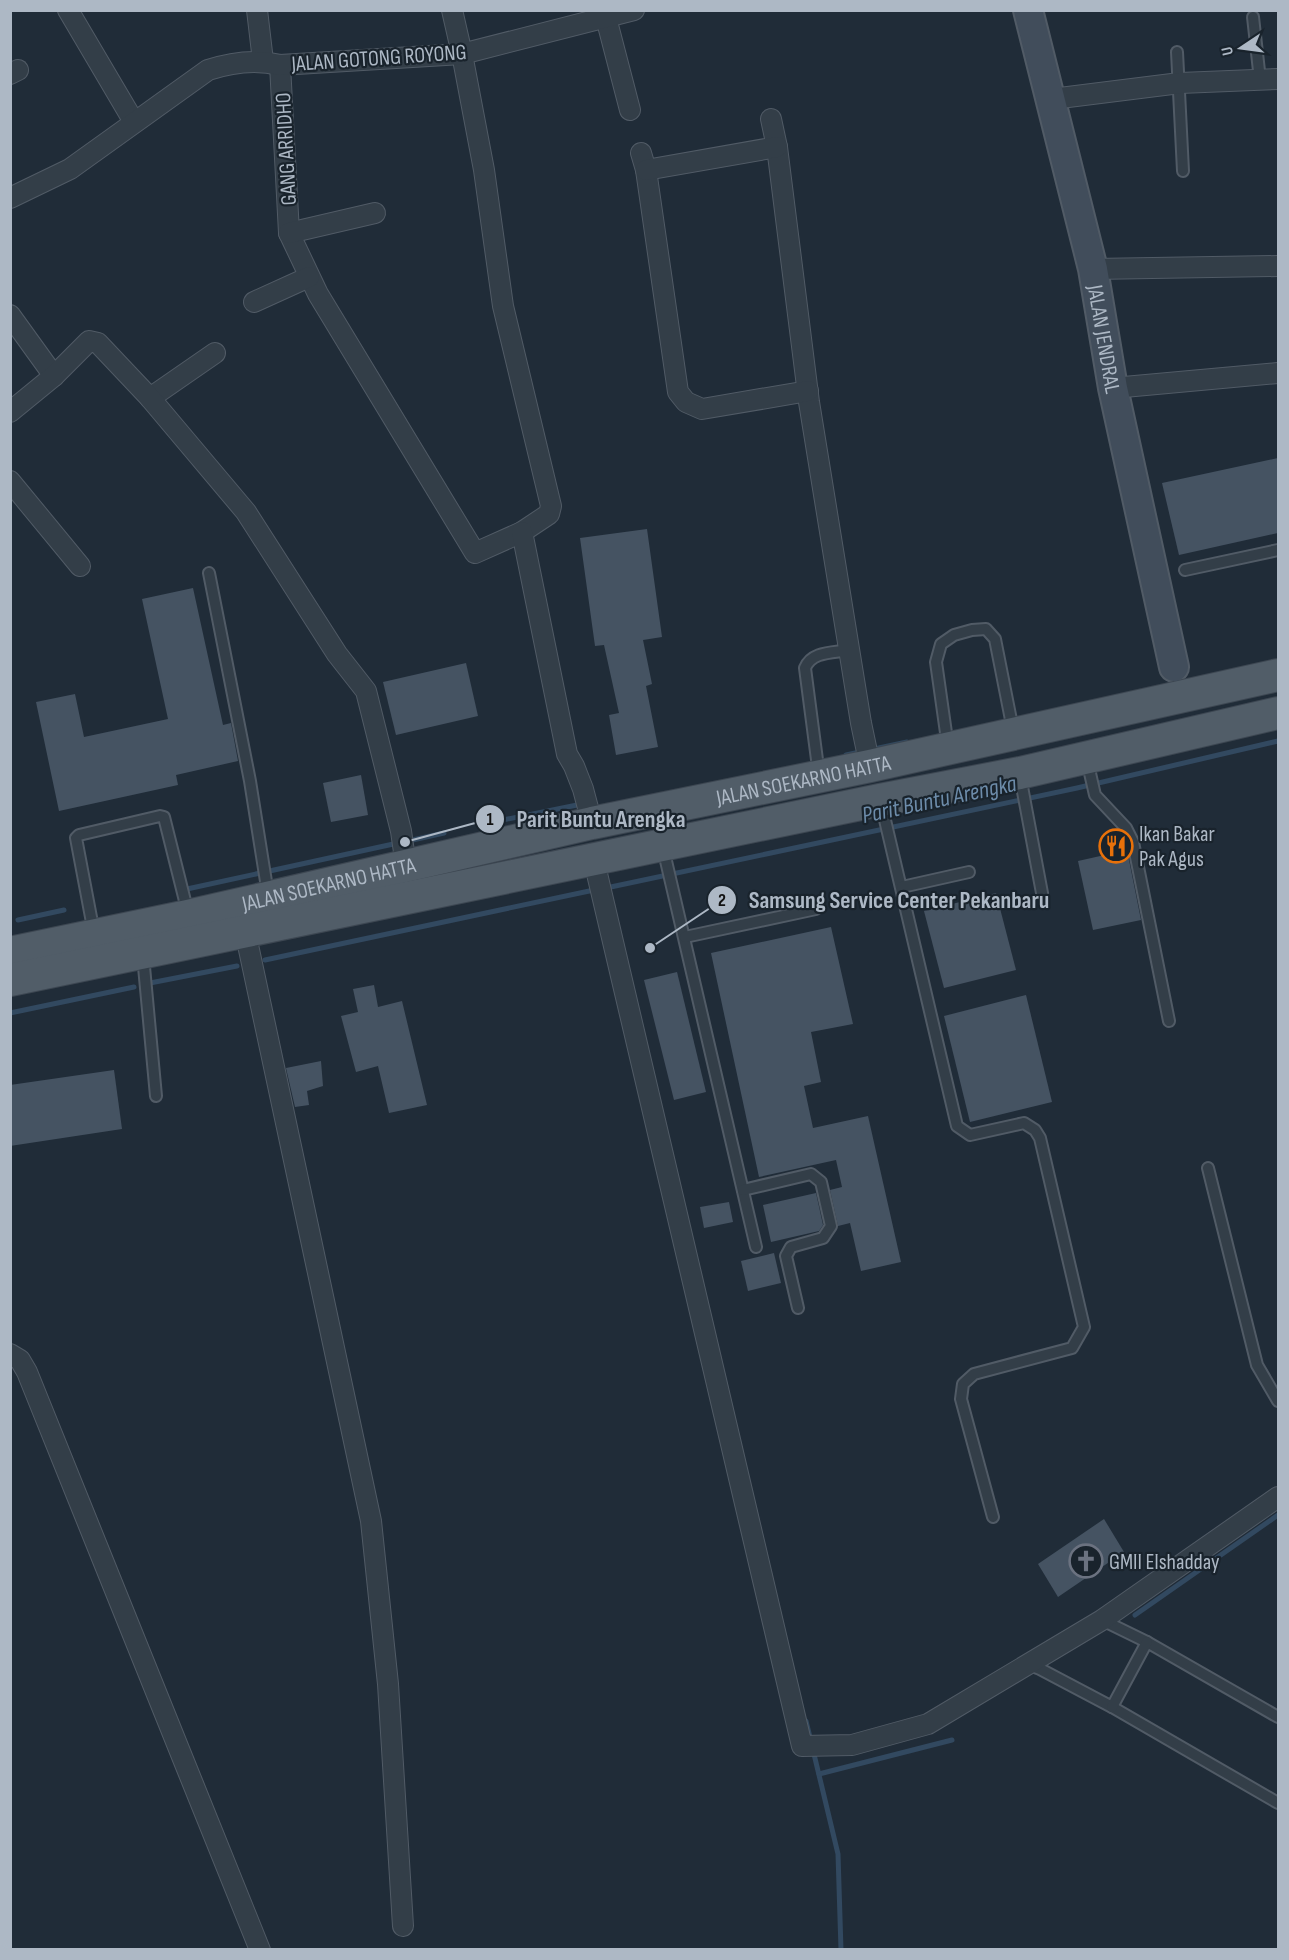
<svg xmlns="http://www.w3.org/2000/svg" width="1289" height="1960" font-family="'Sofia Sans Condensed',sans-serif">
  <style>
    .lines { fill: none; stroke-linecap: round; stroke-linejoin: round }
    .stream { stroke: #324960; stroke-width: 5 }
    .building { fill: #455362 }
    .service-casing { stroke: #515b66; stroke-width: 14 }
    .minor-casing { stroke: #515b66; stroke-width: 22 }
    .secondary-casing { stroke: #515b66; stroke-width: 32 }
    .primary-casing { stroke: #3d4752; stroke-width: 34 }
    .service { stroke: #333e48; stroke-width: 10 }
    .minor { stroke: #333e48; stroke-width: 20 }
    .secondary { stroke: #414d5b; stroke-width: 28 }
    .primary { stroke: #515d68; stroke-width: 32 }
    .labels { text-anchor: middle; stroke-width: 4.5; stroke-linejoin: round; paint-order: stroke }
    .street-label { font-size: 22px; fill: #adb8c5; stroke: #19232c }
    .poi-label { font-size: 22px; fill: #adb8c5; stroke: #19232c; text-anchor: start }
    .water-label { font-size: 24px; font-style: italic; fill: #6d8caa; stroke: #19232c }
    .leader { fill: none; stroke: #adb8c5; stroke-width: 2 }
    .callout-dot { fill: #adb8c5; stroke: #19232c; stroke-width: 2 }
    .mark-label { font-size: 18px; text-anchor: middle; font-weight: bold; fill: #111 }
    .callout-label { font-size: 24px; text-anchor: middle; font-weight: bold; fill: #adb8c5; stroke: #19232c; stroke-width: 4.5; stroke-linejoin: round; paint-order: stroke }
  </style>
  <rect width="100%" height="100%" fill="#202c38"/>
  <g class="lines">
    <g class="stream">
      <polyline points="846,755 907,742"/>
      <polyline points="493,822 582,804"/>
      <polyline points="408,841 444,833"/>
      <polyline points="606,888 1077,788 1278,741"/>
      <polyline points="187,889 398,843"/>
      <polyline points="18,920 64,910"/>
      <polyline points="265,960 594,890"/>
      <polyline points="150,983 237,966"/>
      <polyline points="10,1013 134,987"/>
      <polyline points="1135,1615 1278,1515"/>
      <polyline points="806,1721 811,1741"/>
      <polyline points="813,1750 838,1854 841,1950"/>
      <polyline points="819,1774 952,1740"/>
    </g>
  </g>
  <g class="building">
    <polygon points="1278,458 1278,533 1179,555 1162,483"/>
    <polygon points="647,529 662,637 643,640 652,684 646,686 658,747 616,755 609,715 619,713 604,645 595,646 580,538"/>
    <polygon points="193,588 223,725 231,723 238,761 176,775 178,785 59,811 36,702 75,694 84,737 168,719 142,599"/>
    <polygon points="466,663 478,716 396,735 383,682"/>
    <polygon points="361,775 368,815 331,822 323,783"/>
    <polygon points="1127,850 1141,920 1093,930 1078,861"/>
    <polygon points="996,893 1016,970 944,988 924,911"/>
    <polygon points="831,927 853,1024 811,1032 821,1082 804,1086 813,1128 868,1116 901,1262 861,1271 850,1223 838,1226 830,1190 842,1187 836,1160 759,1177 711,953"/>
    <polygon points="677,972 706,1092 674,1100 644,980"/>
    <polygon points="374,985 378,1007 402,1001 427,1105 389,1113 378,1066 356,1072 341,1016 358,1012 353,989"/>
    <polygon points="1026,995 1052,1102 970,1122 944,1016"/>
    <polygon points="321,1061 323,1086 307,1091 309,1105 295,1107 286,1068"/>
    <polygon points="114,1070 122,1129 10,1146 10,1085"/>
    <polygon points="816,1193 823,1225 819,1231 771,1242 763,1205"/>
    <polygon points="729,1202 733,1222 704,1228 700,1207"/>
    <polygon points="774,1253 781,1283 748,1291 741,1261"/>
    <polygon points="1104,1519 1124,1552 1058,1597 1038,1564"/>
  </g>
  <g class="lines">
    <defs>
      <g id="service">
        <polyline points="1253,17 1260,80"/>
        <polyline points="1177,52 1183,171"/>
        <polyline points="1185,570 1278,550"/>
        <polyline points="209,573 250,781 268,894"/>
        <polyline points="948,747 936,662 941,644 954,635 972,630 986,629 995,639 1013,730"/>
        <polyline points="1087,760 1095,795 1126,828 1133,842 1169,1021"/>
        <path d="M819,775L805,668C812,651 833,653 849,650"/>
        <polyline points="1020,776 1042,893"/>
        <polyline points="881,803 957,1126 970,1135 1024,1123 1035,1130 1040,1138 1084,1327 1072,1348 974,1374 963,1384 961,1399 993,1517"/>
        <polyline points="663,848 756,1247"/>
        <polyline points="902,887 969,872"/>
        <polyline points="94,933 76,838 79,835 160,816 164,817 188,913"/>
        <polyline points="685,937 816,909"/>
        <polyline points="143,956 156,1096"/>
        <polyline points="1208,1168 1257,1365 1278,1401"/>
        <polyline points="743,1190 811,1174 821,1182 831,1226 823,1238 791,1247 786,1256 798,1308"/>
        <polyline points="1102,1620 1147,1642 1278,1717"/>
        <polyline points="1027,1664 1040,1669 1112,1707 1278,1803"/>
        <polyline points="1112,1707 1147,1642"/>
      </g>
      <g id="minor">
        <polyline points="68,10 134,122"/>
        <polyline points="257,10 263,61"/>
        <polyline points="604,10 630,110"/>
        <polyline points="280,65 289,233 318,294 475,553 522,532 549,514 551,506 503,306 484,170 462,54 452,10"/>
        <polyline points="10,74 18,70"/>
        <polyline points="1052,99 1180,83 1278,79"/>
        <polyline points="771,119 777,147 809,402 861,723 870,766"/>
        <polyline points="641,153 646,170 678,392 686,402 702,409 808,391"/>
        <polyline points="646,170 777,147"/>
        <path d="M10,198L70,169L208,70C232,62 256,59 280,65L462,54L634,10"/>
        <polyline points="289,233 375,213"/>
        <polyline points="1093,269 1278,266"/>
        <polyline points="254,302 309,277"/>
        <polyline points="10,315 54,376"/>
        <polyline points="1113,388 1278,373"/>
        <polyline points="150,398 215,353"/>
        <polyline points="10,412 54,376 89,341 98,343 150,398 246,512 337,654 366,691 401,831 406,866"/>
        <polyline points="10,481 80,566"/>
        <polyline points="522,532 567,754 574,766 583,789 592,823"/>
        <polyline points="594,861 802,1746 852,1745 928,1724 1102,1620 1278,1497"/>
        <polyline points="245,931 371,1521 388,1684 403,1926"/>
        <polyline points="10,1354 20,1360 27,1372 260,1950"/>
      </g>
      <g id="secondary">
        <path id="s1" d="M1028,10L1093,269L1113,388L1174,667"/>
      </g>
      <g id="primary">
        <path id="s2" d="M10,953L188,916L592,823L870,766L1278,675"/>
        <polyline points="10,980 880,800 1020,773 1278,713"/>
      </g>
    </defs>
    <use href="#service" class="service-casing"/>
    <use href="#minor" class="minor-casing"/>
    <use href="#secondary" class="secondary-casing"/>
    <use href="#primary" class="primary-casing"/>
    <use href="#service" class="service"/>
    <use href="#minor" class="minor"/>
    <use href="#secondary" class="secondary"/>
    <use href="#primary" class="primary"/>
  </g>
  <defs>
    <symbol id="restaurant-ring" viewBox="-11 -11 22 22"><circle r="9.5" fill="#19232c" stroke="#e8710a" stroke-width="1.5"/><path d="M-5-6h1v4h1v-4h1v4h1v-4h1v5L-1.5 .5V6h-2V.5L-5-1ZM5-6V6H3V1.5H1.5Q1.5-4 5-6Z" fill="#e8710a"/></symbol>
    <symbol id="church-ring" viewBox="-11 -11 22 22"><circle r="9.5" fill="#19232c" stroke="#6b7280" stroke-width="1.5"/><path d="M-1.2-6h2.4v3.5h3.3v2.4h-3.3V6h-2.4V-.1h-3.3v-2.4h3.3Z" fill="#6b7280"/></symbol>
  </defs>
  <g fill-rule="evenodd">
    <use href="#restaurant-ring" x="1097" y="827" width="38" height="38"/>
    <use href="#church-ring" x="1067" y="1542" width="38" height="38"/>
  </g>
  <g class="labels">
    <g class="street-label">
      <text transform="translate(379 57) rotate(-4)" y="8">JALAN GOTONG ROYONG</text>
      <text transform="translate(285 149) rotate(-93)" y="8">GANG ARRIDHO</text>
      <text dy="8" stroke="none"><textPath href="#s1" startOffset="338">JALAN JENDRAL</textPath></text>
      <text dy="8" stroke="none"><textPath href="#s2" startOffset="812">JALAN SOEKARNO HATTA</textPath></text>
      <text dy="8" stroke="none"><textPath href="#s2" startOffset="326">JALAN SOEKARNO HATTA</textPath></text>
    </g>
    <g class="poi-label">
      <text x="1139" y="841">Ikan Bakar<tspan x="1139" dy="25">Pak Agus</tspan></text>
      <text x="1109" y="1569">GMII Elshadday</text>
    </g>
    <g class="water-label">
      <text transform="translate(939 799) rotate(-12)" y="8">Parit Buntu Arengka</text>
    </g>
  </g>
  <path class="leader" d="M405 842L490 819M650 948L722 900"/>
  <g class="callout-dot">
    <circle cx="405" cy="842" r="6"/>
    <circle cx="650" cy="948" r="6"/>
    <circle cx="490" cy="819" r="15"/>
    <circle cx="722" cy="900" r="15"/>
  </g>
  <g class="mark-label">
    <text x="490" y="825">1</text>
    <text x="722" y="906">2</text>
  </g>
  <g class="callout-label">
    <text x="601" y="827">Parit Buntu Arengka</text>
    <text x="899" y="908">Samsung Service Center Pekanbaru</text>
  </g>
  <rect width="1289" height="1960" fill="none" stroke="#adb8c5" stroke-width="24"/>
  <g transform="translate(1241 48) rotate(257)" stroke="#19232c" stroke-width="4.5" paint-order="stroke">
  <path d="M0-4.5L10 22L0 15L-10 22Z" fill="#adb8c5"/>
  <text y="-9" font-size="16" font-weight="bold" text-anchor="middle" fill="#adb8c5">U</text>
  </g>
</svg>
